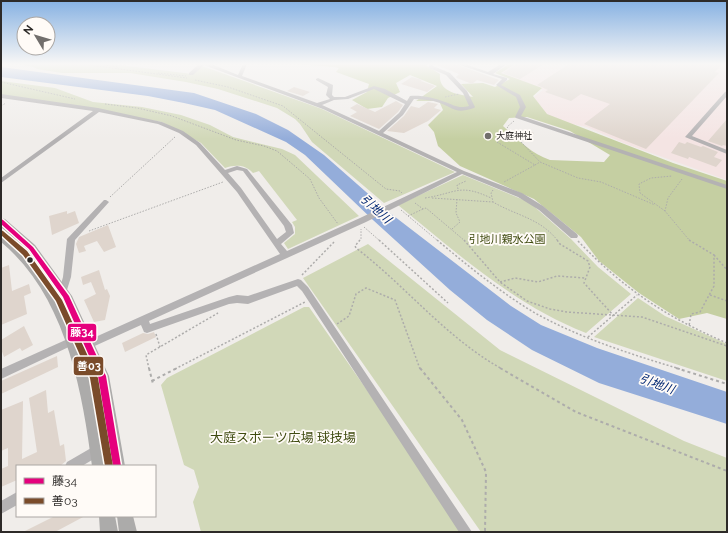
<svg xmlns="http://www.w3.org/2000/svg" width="728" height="533" font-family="Raleway,'Noto Sans JP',sans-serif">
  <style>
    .industrial { fill: #f4e4e3 }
    .green { fill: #d1d8b8 }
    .forest { fill: #c5cfa2; fill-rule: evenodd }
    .water { fill: #94adda }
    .building { fill: #dfd5cd }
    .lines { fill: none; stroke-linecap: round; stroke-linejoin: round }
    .path-far2 { stroke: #adacab; stroke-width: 1; stroke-dasharray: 1.5 1.5; stroke-linecap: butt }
    .path-far1 { stroke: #adacab; stroke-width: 1.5; stroke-dasharray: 2 2; stroke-linecap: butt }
    .path { stroke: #adacab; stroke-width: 2; stroke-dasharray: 3 3; stroke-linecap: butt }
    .minor { fill: #b4b2b3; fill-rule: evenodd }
    .major { fill: #acabaa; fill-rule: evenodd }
    .bus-1-casing { stroke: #fffbf7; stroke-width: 3 }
    .bus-2-casing { stroke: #fffbf7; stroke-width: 3 }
    .bus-1 { fill: #e5007d; fill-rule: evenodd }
    .bus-2 { fill: #7a4b2a; fill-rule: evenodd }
    .poi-dot { fill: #716e6c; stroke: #fffbf7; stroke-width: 1.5 }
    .bus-dot { fill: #2d2a28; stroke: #fffbf7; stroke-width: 1.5 }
    .labels { text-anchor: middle; stroke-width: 3.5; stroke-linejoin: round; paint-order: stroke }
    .far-poi-label { font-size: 9px; fill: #2d2a28; stroke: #fffbf7; text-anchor: start }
    .park-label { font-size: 11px; fill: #3f4b10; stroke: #fffbf7 }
    .water-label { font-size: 12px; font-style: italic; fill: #012673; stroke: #fffbf7 }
    .near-park-label { font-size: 13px; fill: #3f4b10; stroke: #fffbf7 }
    .line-badge { stroke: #fffbf7; stroke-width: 1.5 }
    .badge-label { font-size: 11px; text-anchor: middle; font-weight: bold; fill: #fff }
  </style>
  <rect width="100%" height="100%" fill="#f0edea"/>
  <polygon class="industrial" points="514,64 727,64 727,180 626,144 587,127 567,123 543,114 534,97 543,90 500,73"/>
  <g class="green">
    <polygon points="20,64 112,64 192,74 202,66 322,109 455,172 384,203 312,142 300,124 295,119 277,108 218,89 186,82 130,73 62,73 37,69 33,67"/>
    <path d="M1,81L55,88L93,102L142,107L181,115L210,125L233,137L282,149L295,155L359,216L288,249L284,243L295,234V227L292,222L297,220L259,171L253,173C244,164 235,165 225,168L201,143L162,122L1,95Z"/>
    <path d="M463,175L529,202L571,239L598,267L631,294L586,333C513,304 458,254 398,205Z"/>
    <polygon points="368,244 500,350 684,441 727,458 727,532 481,532 303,278"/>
    <polygon points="638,298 665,316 727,344 727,381 594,337"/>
    <polygon points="304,307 309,307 463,528 459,532 201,532 193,502 199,487 194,470 184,465 161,385 167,378"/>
  </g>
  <path class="forest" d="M296,64H424L440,74C438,93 459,94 473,97L461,84L483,83L495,87L510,79L495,73L509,64H515L501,73L542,88L533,96L547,114L673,163L727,181V319L707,313L679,319L639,293L599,261L581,237L534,199L460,166L438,146L434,132L428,125L443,110L439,101H416L437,86L410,75L396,83L400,92L388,98L382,107L367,109L352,100L367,92L369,84L336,72L339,68L334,67ZM527,117L570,131L610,155L604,162L550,160C529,152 520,141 503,126L509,118Z"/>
  <polygon class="water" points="1,67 194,93 256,114 288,130 324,155 390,213 511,306 541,325 597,348 727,392 727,424 599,383 532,350 487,320 450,290 373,220 305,155 286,142 215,110 184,103 148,96 1,77"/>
  <g class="building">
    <polygon points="434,64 455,64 499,80 494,85 477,80 472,84 457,78 456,77 459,74"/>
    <polygon points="516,64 544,64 520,79 503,73"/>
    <polygon points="569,64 722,64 715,72 719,73 646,149 584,124 610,104 581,94 571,101 545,92 548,90 537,85"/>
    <polygon points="412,77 422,80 421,81 435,86 427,92 401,84"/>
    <polygon points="294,87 310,92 303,96 287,91"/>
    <polygon points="396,101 403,105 398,112 379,129 350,116 357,112 350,108 357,104 375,112"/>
    <polygon points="428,102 438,104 434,108 441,110 428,121 404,133 387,131 404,116 411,106 419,108"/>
    <polygon points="727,119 727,146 723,145 722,146 708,141"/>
    <polygon points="526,130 534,133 528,140 520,137"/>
    <polygon points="679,142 685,144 687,142 701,147 703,146 718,152 714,157 722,160 716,167 689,157 688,159 671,153"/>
    <polygon points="67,211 67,214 75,211 79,223 52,235 49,216"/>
    <polygon points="108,225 116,247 104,252 97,241 84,246 86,251 79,253 76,244 79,237"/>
    <polygon points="9,265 12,291 29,284 31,293 24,296 27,314 1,325 1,268"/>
    <polygon points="99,270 105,290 107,289 110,296 105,320 94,322 84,300 96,294 91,282 83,285 81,277"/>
    <polygon points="24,326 33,345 22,351 20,348 4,357 1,349 1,340"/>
    <polygon points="154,332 156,337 125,352 122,343 143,333 148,334"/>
    <polygon points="57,356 58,367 1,394 1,381"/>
    <polygon points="46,390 48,413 54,410 60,446 64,444 66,461 60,466 17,466 17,480 1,487 1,469 8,466 8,448 1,451 1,410 23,401 22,459 37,452 29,398"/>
    <polygon points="55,516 85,516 55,532 23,532"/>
  </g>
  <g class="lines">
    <g class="path-far2">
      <polyline points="82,64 187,78"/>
      <polyline points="98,64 118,67 116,69"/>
      <polyline points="158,73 186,76"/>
      <polyline points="195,80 228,87 283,106 386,189 400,191 402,193"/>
      <polyline points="1,82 75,99"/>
      <polyline points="445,97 459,94"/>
      <polyline points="105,104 137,108 172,116 236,140 264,146 277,151 310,179 319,198 338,224"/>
      <polyline points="1,106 6,103"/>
      <polyline points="514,121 507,127 540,162"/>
      <polyline points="497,142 535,165 504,182"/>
      <polyline points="535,165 540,162 578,178 601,182 655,205"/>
      <polyline points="682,179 668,198 665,211 690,241"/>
      <polyline points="458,189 457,185 466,181"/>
      <path d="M493,190L491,193L493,202C517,216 540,218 558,241"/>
      <polyline points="110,197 176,136"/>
      <path d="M425,198C457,193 459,183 491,198"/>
      <polyline points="432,198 493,202"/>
      <polyline points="415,203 423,209 426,208 465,241"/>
      <polyline points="401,210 438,241"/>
      <polyline points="665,211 640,193 639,184 651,178 672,176"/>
      <polyline points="408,216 423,209"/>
      <polyline points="364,227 380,241"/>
      <polyline points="452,229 460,222 456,213 457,199"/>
      <polyline points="89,231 223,182"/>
      <polyline points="359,241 361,239 361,229"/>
    </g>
    <g class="path-far1">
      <path d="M360,240L355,246L356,248C407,287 445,337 502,369"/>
      <polyline points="379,240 448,303"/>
      <path d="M437,240C468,266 500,292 535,313C580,338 630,354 680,369"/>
      <polyline points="464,240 500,282 527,301 550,309 567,312 642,317 727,346"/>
      <polyline points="557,240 560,244 588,261 590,267 584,283 613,315"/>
      <polyline points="689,240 714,255 714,286 700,312 691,314 689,326"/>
      <path d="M578,241C624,289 666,317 727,343"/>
      <polyline points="714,255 727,270"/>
      <polyline points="302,275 334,242"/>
      <polyline points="500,282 515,278 538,282 557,276 585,278"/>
      <polyline points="710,295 727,301"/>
      <polyline points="337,324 349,316 356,294 366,288 395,300 420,369"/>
      <polyline points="156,334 160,347"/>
      <polyline points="588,337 637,295"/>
      <polyline points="149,369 146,355 218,313"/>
      <polyline points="175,369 305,302"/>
    </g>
    <g class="path">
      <polyline points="149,368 153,384"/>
      <polyline points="420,368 462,420 486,472 485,532"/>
      <polyline points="500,368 576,412 727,471"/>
      <polyline points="676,368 727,384"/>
      <polyline points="152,381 177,368"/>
    </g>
    <g class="minor">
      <path d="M199,64H211L238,75L243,64H247L242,76L317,103L330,99L326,95L328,87L316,80V79L318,78L333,85L332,95L334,97H345L374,86L385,89L407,101L410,96C421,95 435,98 445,102C454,105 458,109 469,106L463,93L446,75L429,68V64H433V66L450,73L467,91L475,107L474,108C455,114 456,109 440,103C431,100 422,99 414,99L403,115L383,133L464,171L522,193L543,206L577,234L578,236L577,238H571L539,210L518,197L462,174L366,222L149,321L150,324L229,297L237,295L248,296L298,279L301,280L308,287L472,532H459L302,291L297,286L248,304L237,303L229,304L147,333L144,332L141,325L77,354L74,355L71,354L69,351L71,348L280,254L237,192L196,145L179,133L158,124L99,112L1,183V178L93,111L1,98V94L98,108L162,122L183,131L200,143L225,170L237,166L247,169L292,225L294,233L281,244L287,251L360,218L457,172L323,109L204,65L193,75H189V73ZM374,89L405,104L399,113L379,131L322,105L334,100L348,99ZM237,170L243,171L284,226L286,232L277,239L241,188L228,173Z"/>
      <polygon points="457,64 465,64 488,72 501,64 507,64 493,74 507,78 507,80 501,85 520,95 526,107 521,116 727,185 727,189 516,118 515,117 520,107 516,97 496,85 502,79"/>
      <polygon points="727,91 727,96 692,136 727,150 727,154 685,137 725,92"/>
      <polygon points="104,200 106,200 109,202 75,240 71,277 66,293 60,293 59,291 63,277 67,239"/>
      <polygon points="70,338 73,339 75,342 73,345 1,379 1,369"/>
      <polygon points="98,444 102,446 104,450 102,454 82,466 65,466 67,462"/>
      <polygon points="17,492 17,505 1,514 1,501"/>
    </g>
    <g class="major">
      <polygon points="1,218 5,219 35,245 72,296 109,376 125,466 109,466 95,376 61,298 27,251 1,227"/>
      <path d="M1,232C13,236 23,249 30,258C78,317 96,392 108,466H92C82,388 65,295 1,242Z"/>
      <polygon points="99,516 115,516 118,532 100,532"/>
      <polygon points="117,516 133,516 137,532 119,532"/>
    </g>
    <defs>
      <polygon id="bus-1" points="1,219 3,220 33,247 69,296 106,376 121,466 113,466 98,376 63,297 29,249 1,224"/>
      <polygon id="bus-2" points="1,230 3,231 27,251 62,300 98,378 113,466 105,466 90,378 56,301 23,255 1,235"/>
    </defs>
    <use href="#bus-1" class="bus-1-casing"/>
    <use href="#bus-2" class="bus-2-casing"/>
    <use href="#bus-1" class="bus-1"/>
    <use href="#bus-2" class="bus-2"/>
  </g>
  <linearGradient id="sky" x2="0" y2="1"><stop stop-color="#86b1e2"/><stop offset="0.46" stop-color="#f8f7f6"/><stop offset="1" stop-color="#f8f7f6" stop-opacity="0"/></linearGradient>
  <rect width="728" height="139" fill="url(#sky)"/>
  <circle class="poi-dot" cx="488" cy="136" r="4"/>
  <circle class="bus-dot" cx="30" cy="260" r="3.5"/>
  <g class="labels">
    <g class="far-poi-label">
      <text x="496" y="139">大庭神社</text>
    </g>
    <g class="park-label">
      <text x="507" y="243">引地川親水公園</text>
    </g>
    <g class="water-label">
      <text transform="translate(376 209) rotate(42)" y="4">引地川</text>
      <text transform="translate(657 384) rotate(20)" y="4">引地川</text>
    </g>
    <g class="near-park-label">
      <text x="283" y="442">大庭スポーツ広場 球技場</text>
    </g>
  </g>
  <g class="line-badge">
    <rect x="67" y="323" width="30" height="19" rx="4" fill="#e5007d"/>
    <rect x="73" y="356" width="31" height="20" rx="4" fill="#7a4b2a"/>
  </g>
  <g class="badge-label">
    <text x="82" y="336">藤34</text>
    <text x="89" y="370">善03</text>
  </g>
  <rect width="728" height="533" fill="none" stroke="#2d2a28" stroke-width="4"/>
  <rect x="16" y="465" width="140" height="52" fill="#fffbf7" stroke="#aba7a4"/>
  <rect x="24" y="478" width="20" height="6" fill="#e5007d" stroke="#aba7a4"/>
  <text x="52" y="485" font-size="12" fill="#2d2a28">藤34</text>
  <rect x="24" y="498" width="20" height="6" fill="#7a4b2a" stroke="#aba7a4"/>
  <text x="52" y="505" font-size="12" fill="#2d2a28">善03</text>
  <g transform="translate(36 36) rotate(308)"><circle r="19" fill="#fffbf7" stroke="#aba7a4"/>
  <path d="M0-3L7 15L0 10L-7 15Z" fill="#716e6c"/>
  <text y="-6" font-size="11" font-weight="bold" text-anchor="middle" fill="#2d2a28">N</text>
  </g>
</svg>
